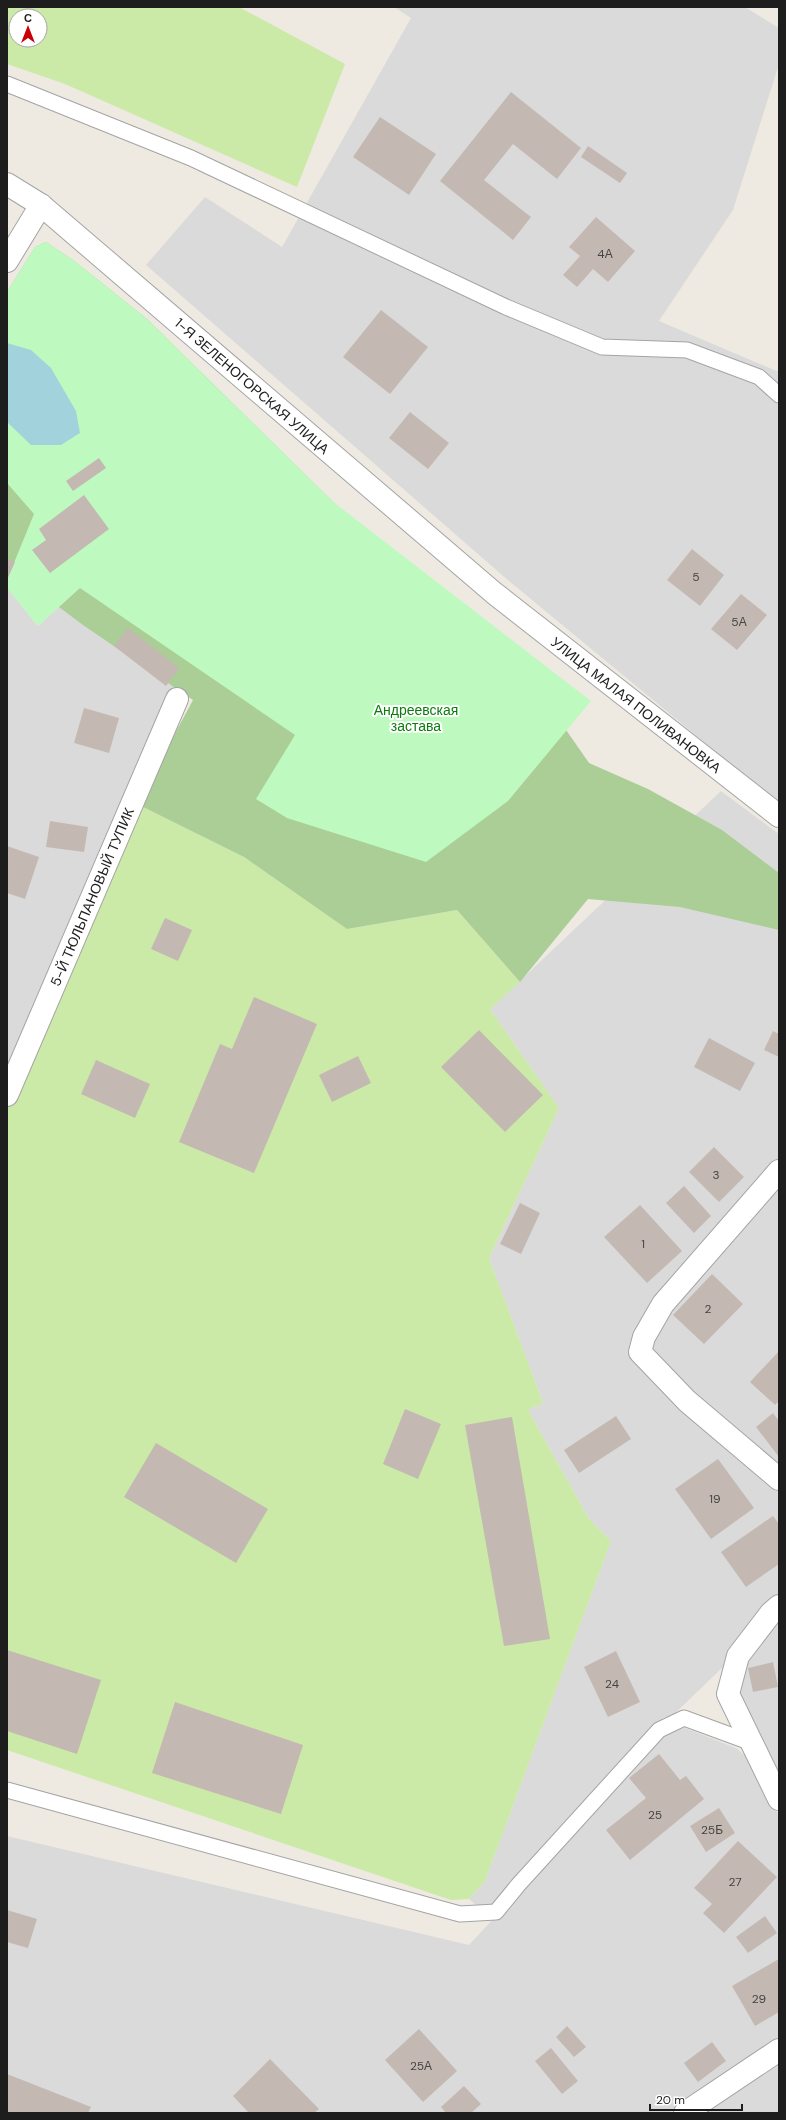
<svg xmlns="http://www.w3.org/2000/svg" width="786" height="2120" font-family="'DM Sans',sans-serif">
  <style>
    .residential { fill: #dbdada }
    .grass { fill: #cbeaa7; fill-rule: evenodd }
    .forest { fill: #aace96 }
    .park { fill: #befabf }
    .water { fill: #a2d3dd }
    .building { fill: #c3b9b2 }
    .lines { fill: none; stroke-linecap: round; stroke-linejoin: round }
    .lane-casing { stroke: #a4a4a4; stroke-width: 17 }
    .street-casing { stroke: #a4a4a4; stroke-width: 24 }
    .lane { stroke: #fff; stroke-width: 15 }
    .street { stroke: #fff; stroke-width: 22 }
    .labels { text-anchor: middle; stroke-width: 4; stroke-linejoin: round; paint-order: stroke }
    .number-label { font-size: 12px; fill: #464442 }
    .street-label { font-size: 14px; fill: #1d1d1d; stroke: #fff }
    .park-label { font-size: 14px; fill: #0a7c0d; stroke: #fff }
  </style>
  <rect width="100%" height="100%" fill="#eeeae2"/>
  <g class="residential">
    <polygon points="394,7 745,7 779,28 779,64 733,210 659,321 779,372 779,802 727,761 509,581 146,265 205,197 282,247 411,18"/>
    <polygon points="7,588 38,626 80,588 198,675 7,1070"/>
    <polygon points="721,791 779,834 779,1778 722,1668 669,1719 664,1717 497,1906 481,1910 469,1899 485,1881 611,1541 589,1519 528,1410 543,1403 489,1258 559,1108 490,1009"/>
    <polygon points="685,1728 736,1748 753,1762 779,1816 779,2037 668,2113 7,2113 7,1836 469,1945 666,1732"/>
    <polygon points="779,2060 779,2113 700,2113"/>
  </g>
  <g class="grass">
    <path d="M7,7H239L345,64L297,187L65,84L7,64ZM16,16H40V40H16Z"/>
    <polygon points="137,804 244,857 347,929 457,910 520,982 490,1009 559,1108 489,1258 543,1403 528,1410 589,1519 611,1541 485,1881 469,1899 451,1900 7,1750 7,1101"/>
  </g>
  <polygon class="forest" points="46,242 73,260 147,319 332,501 546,701 589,763 648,789 722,830 779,873 779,930 680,907 588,899 520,982 457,910 347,929 244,857 137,804 193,700 83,625 7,568 7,292 35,247"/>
  <polygon class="park" points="46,242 73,260 147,319 332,501 591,701 508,801 426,862 287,818 256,799 295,735 80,588 38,626 7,588 7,580 34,514 7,483 7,292 35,247"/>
  <polygon class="water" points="7,343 31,350 51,368 76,411 80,433 61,445 31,445 7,422"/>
  <g class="building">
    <polygon points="511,92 581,148 557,179 513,144 484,180 531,217 513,240 440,181"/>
    <polygon points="380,117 436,154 409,195 353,157"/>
    <polygon points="588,146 627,173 620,183 581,157"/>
    <polygon points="596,217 635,251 608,282 593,269 577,287 563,275 580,256 569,247"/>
    <polygon points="381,310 428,347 390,394 343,357"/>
    <polygon points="410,412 449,443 428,469 389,438"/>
    <polygon points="99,458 106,468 73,491 66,481"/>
    <polygon points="84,495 109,529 50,573 32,550 46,540 39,529"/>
    <polygon points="692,549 724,575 700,606 667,580"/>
    <polygon points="7,559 15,562 7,580"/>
    <polygon points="741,594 767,615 737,650 711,629"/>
    <polygon points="128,628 179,668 166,686 114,646"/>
    <polygon points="84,708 119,718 109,753 74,743"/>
    <polygon points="50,821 88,827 84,852 46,847"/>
    <polygon points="7,846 39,857 25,899 7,893"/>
    <polygon points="165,918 192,930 178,961 151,949"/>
    <polygon points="254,997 317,1024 254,1173 179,1142 220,1044 232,1049"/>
    <polygon points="479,1030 543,1095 505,1132 441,1067"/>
    <polygon points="773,1031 779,1034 779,1057 764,1050"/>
    <polygon points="709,1038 755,1063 740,1091 694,1067"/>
    <polygon points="358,1056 371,1083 332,1102 319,1075"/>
    <polygon points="96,1060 150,1084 135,1118 81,1094"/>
    <polygon points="714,1147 744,1177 719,1202 689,1172"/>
    <polygon points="684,1186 711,1216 694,1233 666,1203"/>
    <polygon points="520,1203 540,1213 521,1254 500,1244"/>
    <polygon points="640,1205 682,1251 647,1283 604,1237"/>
    <polygon points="712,1274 743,1304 704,1344 673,1315"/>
    <polygon points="779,1351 779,1401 775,1405 750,1382"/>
    <polygon points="405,1409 441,1424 418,1479 383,1464"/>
    <polygon points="773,1413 779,1421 779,1457 756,1427"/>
    <polygon points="616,1416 631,1439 579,1473 564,1450"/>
    <polygon points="512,1417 550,1639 504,1646 465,1425"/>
    <polygon points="156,1443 268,1509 236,1563 124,1497"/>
    <polygon points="718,1459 754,1508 711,1539 675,1489"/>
    <polygon points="773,1516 779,1524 779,1564 746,1587 721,1552"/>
    <polygon points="7,1650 101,1680 77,1754 7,1731"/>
    <polygon points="616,1651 640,1702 608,1717 584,1667"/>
    <polygon points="773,1662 778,1687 753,1692 748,1668"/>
    <polygon points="175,1702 303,1745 281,1814 152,1773"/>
    <polygon points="659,1754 680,1780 686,1776 704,1799 630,1860 606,1830 646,1798 629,1778"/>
    <polygon points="719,1808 735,1833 706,1852 690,1826"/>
    <polygon points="738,1841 777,1877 724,1933 703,1913 712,1904 694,1888"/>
    <polygon points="7,1910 37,1919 28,1948 7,1942"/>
    <polygon points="765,1916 777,1933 748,1953 736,1937"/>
    <polygon points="779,1959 779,2012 755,2026 732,1986"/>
    <polygon points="567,2026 586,2047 574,2057 556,2037"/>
    <polygon points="419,2029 457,2071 423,2102 385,2060"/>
    <polygon points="712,2042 726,2061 698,2082 684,2063"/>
    <polygon points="551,2048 578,2081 562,2094 535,2061"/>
    <polygon points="270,2059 319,2109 314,2113 249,2113 233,2096"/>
    <polygon points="7,2074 91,2107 88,2113 7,2113"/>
    <polygon points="464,2086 481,2104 471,2113 446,2113 441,2107"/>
  </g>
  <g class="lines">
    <defs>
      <g id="lane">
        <polyline points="7,84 191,158 506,307 602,347 687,350 759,377 779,395"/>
        <polyline points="7,1790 460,1914 496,1912 519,1884 659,1730 684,1718 752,1743"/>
      </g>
      <g id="street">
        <polyline points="7,184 41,205 494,593 779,816"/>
        <polyline points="7,261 41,205"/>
        <polyline points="7,1095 177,699"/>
        <polyline points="779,1171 663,1304 644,1337 640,1352 687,1401 779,1479"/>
        <polyline points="779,1606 771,1613 738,1656 728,1694 779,1799"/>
        <polyline points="685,2113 779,2050"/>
      </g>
    </defs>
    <use href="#lane" class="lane-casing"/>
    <use href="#street" class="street-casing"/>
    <use href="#lane" class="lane"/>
    <use href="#street" class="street"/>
  </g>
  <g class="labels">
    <g class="number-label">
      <text x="605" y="258">4А</text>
      <text x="696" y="581">5</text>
      <text x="739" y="626">5А</text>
      <text x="716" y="1179">3</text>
      <text x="643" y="1248">1</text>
      <text x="708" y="1313">2</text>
      <text x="715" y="1503">19</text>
      <text x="612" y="1688">24</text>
      <text x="655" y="1819">25</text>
      <text x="712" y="1834">25Б</text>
      <text x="735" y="1886">27</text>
      <text x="759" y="2003">29</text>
      <text x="421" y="2070">25А</text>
    </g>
    <g class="street-label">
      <text transform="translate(252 386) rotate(41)" y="5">1-Я ЗЕЛЕНОГОРСКАЯ УЛИЦА</text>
      <text transform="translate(636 705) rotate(38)" y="5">УЛИЦА МАЛАЯ ПОЛИВАНОВКА</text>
      <text transform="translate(92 897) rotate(-67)" y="5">5-Й ТЮЛЬПАНОВЫЙ ТУПИК</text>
    </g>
    <g class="park-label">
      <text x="416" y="715">Андреевская<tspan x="416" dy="16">застава</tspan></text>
    </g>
  </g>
  <rect width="786" height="2120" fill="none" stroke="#1d1d1d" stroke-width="16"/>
  <g transform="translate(28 28)"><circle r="19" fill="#ffffff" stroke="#a5a5a5"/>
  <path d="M0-3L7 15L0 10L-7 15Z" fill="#c9000a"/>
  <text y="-6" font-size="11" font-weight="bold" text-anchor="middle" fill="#1d1d1d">С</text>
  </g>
  <path d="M650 2104v6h92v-6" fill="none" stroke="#1d1d1d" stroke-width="2"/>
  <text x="656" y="2104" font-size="12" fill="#1d1d1d" stroke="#ffffff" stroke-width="3" paint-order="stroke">20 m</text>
</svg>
